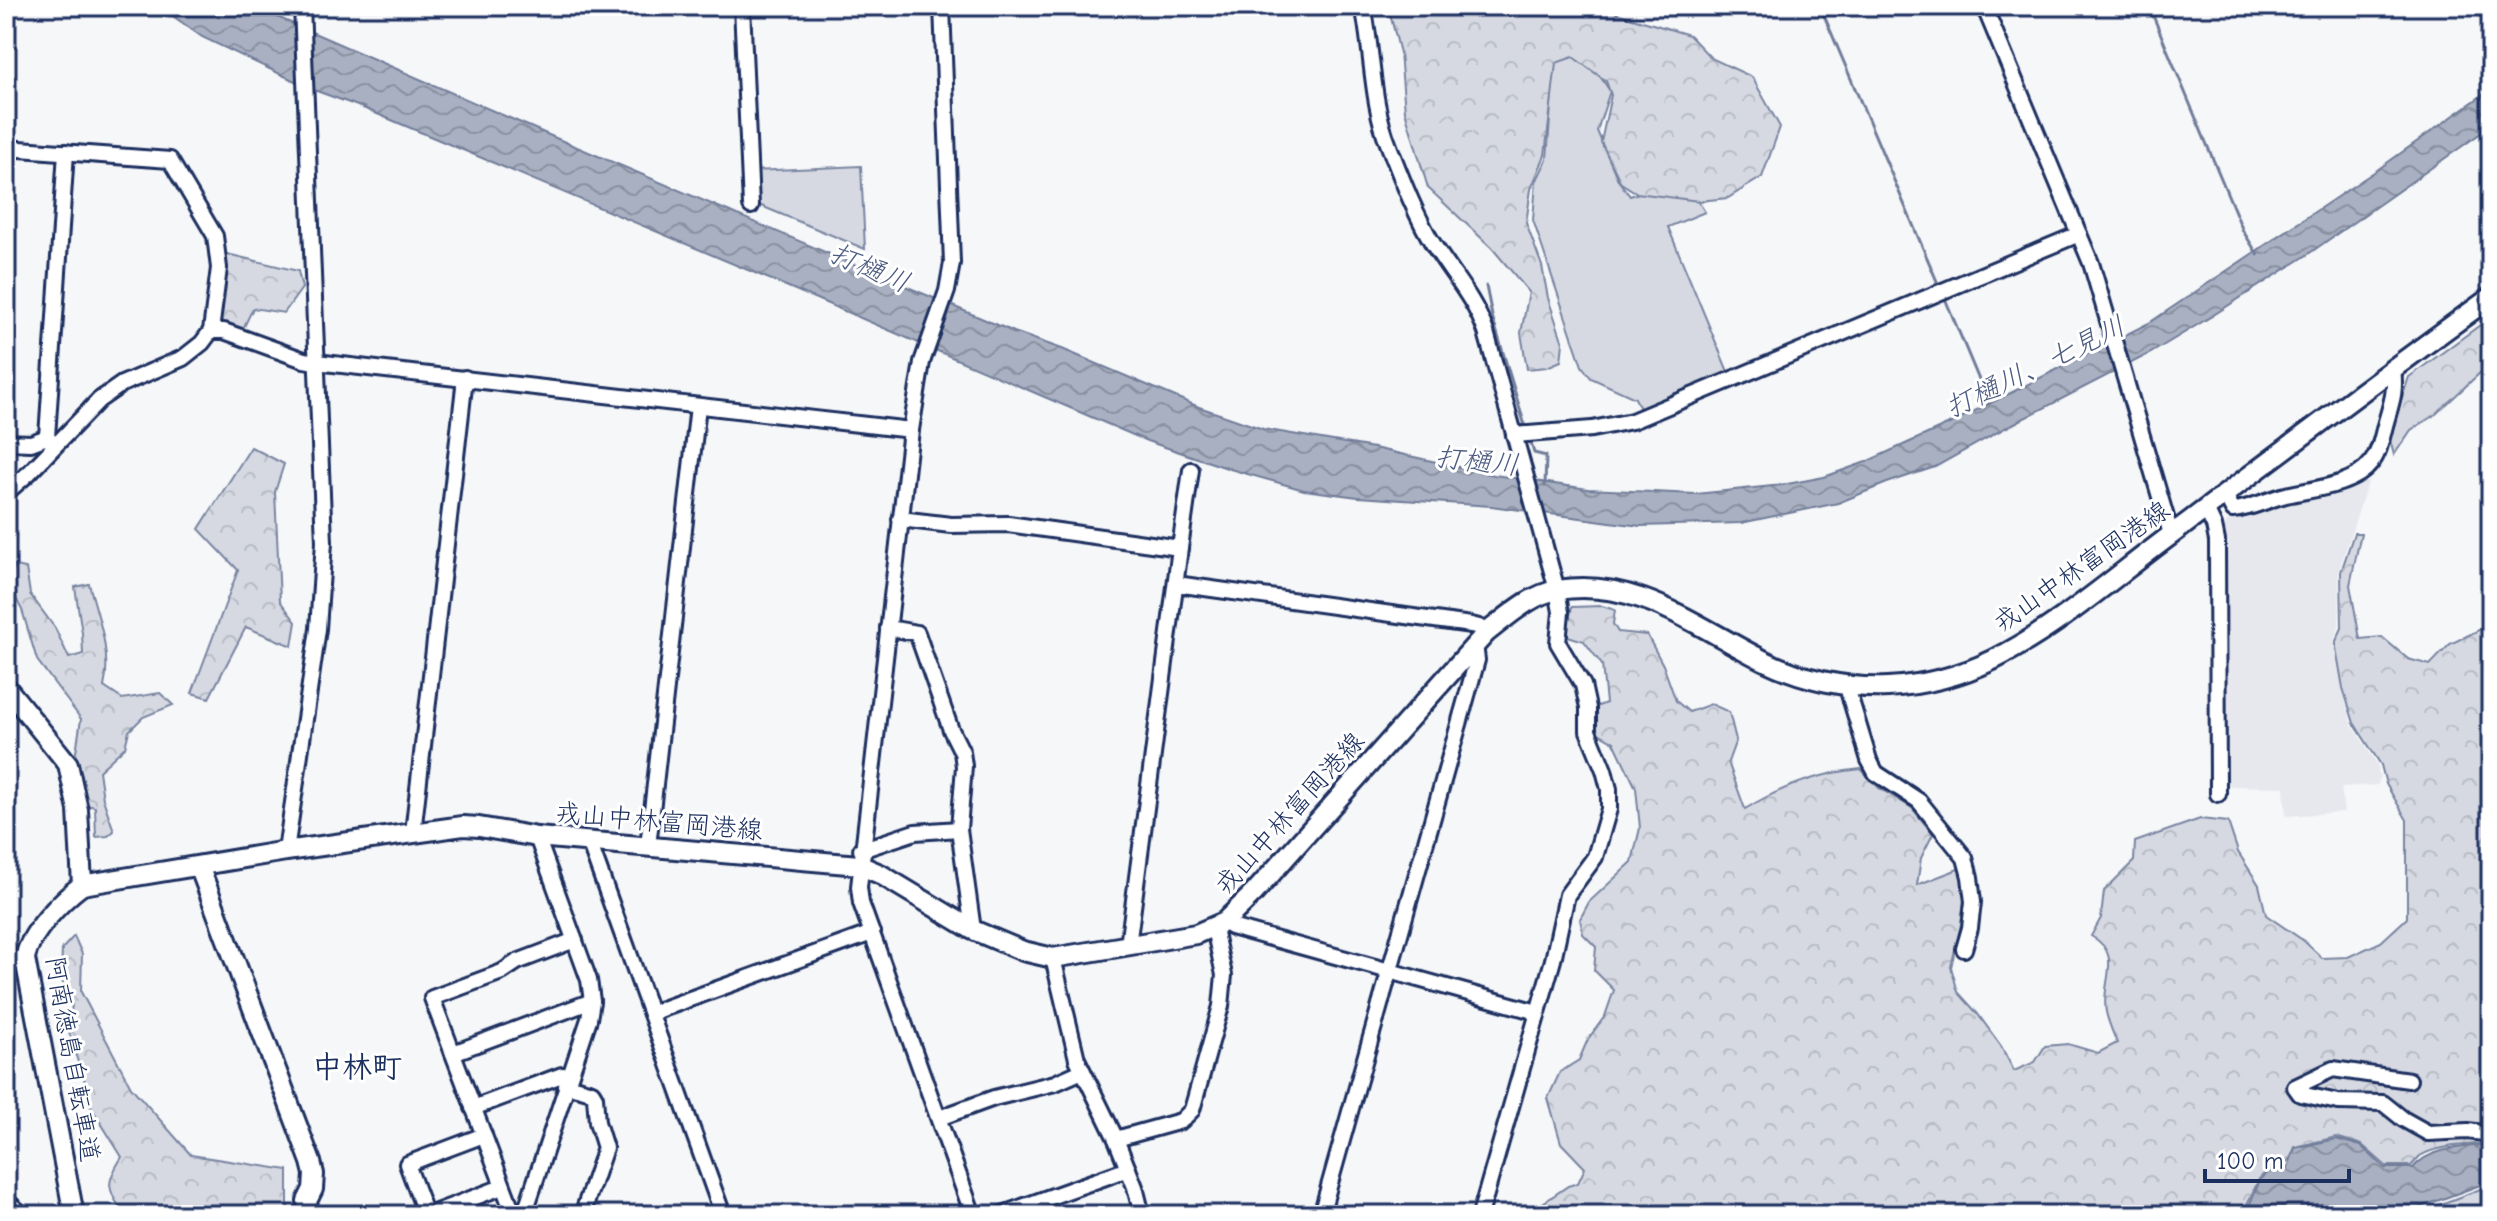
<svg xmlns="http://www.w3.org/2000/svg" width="2497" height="1221" font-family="'Comic Neue','Klee One',sans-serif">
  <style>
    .built { fill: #e6e8ee }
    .green { fill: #d6d9e2; stroke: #7884a0; stroke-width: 2 }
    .forest { fill: url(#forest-crowns); stroke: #7884a0; stroke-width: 2 }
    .water { fill: url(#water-waves); stroke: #707c99; stroke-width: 2 }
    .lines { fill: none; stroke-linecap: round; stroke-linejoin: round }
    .stream { stroke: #707c99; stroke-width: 3 }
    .minor-casing { stroke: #1b2f5e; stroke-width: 20 }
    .major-casing { stroke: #1b2f5e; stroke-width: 24 }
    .minor { stroke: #fff; stroke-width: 14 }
    .major { stroke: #fff; stroke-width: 18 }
    .labels { text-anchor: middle; stroke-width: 6; stroke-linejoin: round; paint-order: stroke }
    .street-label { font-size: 26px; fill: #1b2f5e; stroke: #fff }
    .water-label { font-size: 28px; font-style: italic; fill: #4d5c81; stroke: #fff }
    .quarter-label { font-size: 30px; font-weight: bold; fill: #1b2f5e; stroke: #fff }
  </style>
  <defs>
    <pattern id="forest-crowns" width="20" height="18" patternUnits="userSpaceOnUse" patternTransform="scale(2)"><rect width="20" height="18" fill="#d6d9e2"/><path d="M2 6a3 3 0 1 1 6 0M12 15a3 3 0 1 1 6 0" fill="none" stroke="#b7bbc4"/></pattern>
    <pattern id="water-waves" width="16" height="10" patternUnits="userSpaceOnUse" patternTransform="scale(2)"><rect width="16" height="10" fill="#a9b0c1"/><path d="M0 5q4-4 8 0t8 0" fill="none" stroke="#8990a0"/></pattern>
  </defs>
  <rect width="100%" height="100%" fill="#f6f7f9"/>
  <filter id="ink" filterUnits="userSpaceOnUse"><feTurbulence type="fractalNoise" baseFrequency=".0125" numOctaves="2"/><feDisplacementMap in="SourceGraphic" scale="16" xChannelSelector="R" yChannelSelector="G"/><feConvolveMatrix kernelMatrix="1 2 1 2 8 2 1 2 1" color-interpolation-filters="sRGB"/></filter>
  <g filter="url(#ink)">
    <polygon class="built" points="2359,481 2368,482 2339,570 2339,626 2334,642 2342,688 2352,724 2377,764 2380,777 2378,785 2341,787 2344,812 2286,816 2284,787 2225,786 2224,528 2227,522 2259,507"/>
    <g class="green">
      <polygon points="1566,43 1593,66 1610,91 1597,131 1618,180 1630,196 1656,187 1692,191 1705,212 1668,227 1729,374 1641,411 1635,398 1591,378 1582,366 1533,220 1536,182 1547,159 1555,53"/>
      <polygon points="861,166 865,249 754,203 753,171"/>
    </g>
    <g class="forest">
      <polygon points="1388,6 1616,6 1616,13 1689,35 1711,58 1752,77 1780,127 1762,177 1728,198 1699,201 1637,193 1621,183 1601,142 1611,95 1606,81 1573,57 1556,63 1545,155 1531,189 1526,223 1542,266 1548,298 1563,343 1561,361 1547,367 1527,369 1521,333 1529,292 1492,248 1428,188 1405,111 1400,53"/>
      <polygon points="227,254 298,271 302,288 284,313 253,308 240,335 221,323"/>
      <polygon points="2491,317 2491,356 2483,370 2436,414 2411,430 2394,455 2389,436 2409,377"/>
      <polygon points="251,447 284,464 275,492 280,601 296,622 292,646 246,627 209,698 192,693 238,570 199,529"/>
      <path d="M2354,533H2361L2350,585L2360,639L2382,637L2408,659L2430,665L2450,644L2491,624V1143C2471,1145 2437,1145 2420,1156C2417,1159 2414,1163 2411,1166H2386L2362,1145L2336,1137L2295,1147C2290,1161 2288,1165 2272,1166L2259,1179L2242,1215L2163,1213L2159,1215H1525L1568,1186L1578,1183L1585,1168L1561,1143L1548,1098L1560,1072L1579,1060L1588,1039L1605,1016L1614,990L1594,970L1596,947L1583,934L1580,919L1589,902L1632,862L1640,828L1636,788L1614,742L1597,732L1593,708L1606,703L1602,665L1584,641L1565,635L1572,607L1602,606L1615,610L1613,624L1618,632L1647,635L1663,665L1676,701L1689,712L1711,704L1729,712L1736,740L1728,762L1745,809C1781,787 1819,773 1861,769L1879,788L1912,808L1933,834L1921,858L1917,885L1961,868L1965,892L1961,924L1951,967L1958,992L1977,1013L2001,1046L2014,1071L2035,1062L2045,1046L2068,1044L2098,1053L2117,1043C2113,1033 2108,1022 2106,1012C2100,981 2125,955 2091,936L2101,918L2104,891L2134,861L2135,842L2200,819L2228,822L2238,852L2259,885L2266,915L2304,941L2322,958L2348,957L2381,942L2407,918V820L2386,784L2381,765L2354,723L2343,688L2336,648V641L2342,628L2341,572Z"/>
      <path d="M15,566L26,568L30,594L55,628L69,658L83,654L82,633L75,587L89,584C98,617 112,653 104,687L122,699L160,693L173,705L143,717L129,731L125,747L99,771L103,799L114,831L108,836L96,837L95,807L83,804L74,765L81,719L37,660L22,610L8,584Z"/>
      <path d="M74,936L82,954L81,992L131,1087L191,1155L288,1170V1215H124C108,1188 104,1185 122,1157L88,1102L89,1091L80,1069L69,1032L72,1003L61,978L62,949Z"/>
      <polygon points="2491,1185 2491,1215 2412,1215"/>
    </g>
    <g class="water">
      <polygon points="159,6 252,6 558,139 1014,332 1062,349 1199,407 1263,429 1374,448 1494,475 1588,489 1696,494 1782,485 1824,477 1866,462 1947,425 2149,323 2377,170 2491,89 2491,126 2304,257 2212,316 2151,353 2007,427 1935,467 1887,483 1838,503 1741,523 1640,526 1491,506 1358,497 1304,490 1230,469 1147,441 793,289 363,108 314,90 202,37"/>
      <path d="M2336,1139L2361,1146L2385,1168H2413C2430,1147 2466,1147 2491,1144V1181L2399,1215H2245L2260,1180L2273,1168L2288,1167L2295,1148Z"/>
    </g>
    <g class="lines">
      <g class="stream">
        <polyline points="1820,6 1939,286"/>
        <polyline points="2149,6 2243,231 2258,255"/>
        <polyline points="1486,286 1492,316 1526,429"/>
        <polyline points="1944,296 1989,404"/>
        <polyline points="1530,440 1534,453 1546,456 1545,486"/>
      </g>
      <defs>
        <g id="minor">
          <polyline points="742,6 751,206"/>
          <polyline points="942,6 952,263 947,291 922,362 911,430 859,887 861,903 973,1215"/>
          <path d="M1363,6C1373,52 1371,102 1389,146C1401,177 1417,219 1435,247C1454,277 1474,298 1486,332L1557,590L1561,612L1558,643L1583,685L1588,708V731L1604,770L1609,789V809L1595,857L1567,895L1553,960L1480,1215"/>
          <polyline points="1984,6 2091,263 2171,534"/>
          <polyline points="6,148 170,160 215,236 219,268 211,331 202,343 183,358 122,384 99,400 29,473 6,493"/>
          <polyline points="211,331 224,331 304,360 316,362 911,430"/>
          <polyline points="1514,435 1592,429 1632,421 2079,234"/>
          <polyline points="6,442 31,443 47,437"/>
          <polyline points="54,445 47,437 66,152"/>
          <path d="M2225,495L2233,510C2250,509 2269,499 2286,495C2312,489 2354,486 2371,463C2380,452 2382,436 2386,422C2392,401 2396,391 2393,369"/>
          <polyline points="2206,509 2214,526 2217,541 2218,794"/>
          <polyline points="900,519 951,525 1008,524 1180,548 1128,946"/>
          <polyline points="1180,548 1191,470"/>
          <polyline points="1176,584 1471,625 1479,627 1486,633"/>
          <polyline points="888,628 917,633 951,730 962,752 964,766 959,829 973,930"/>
          <polyline points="1849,685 1849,694 1869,760 1876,773 1919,801 1965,858 1970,877 1973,902 1970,928 1964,949"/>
          <polyline points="413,833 465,378"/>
          <polyline points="591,841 592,850 723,1215"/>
          <polyline points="648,846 698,406"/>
          <polyline points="861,850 915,832 959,829"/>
          <polyline points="286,851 318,629 324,542 302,6"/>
          <polyline points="1224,922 1231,927 1537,1012"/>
          <polyline points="1053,958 1077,1059 1116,1139 1135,1187 1142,1215"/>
          <polyline points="6,967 19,959 25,959"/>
          <polyline points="651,1013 872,933"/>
          <polyline points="453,1053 592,1001"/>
          <polyline points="2409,1080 2333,1069 2295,1087 2300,1094 2338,1102 2383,1103 2403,1119 2428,1133 2468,1131 2491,1134"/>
          <polyline points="566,1085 592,1092 595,1097 597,1122 605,1148 582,1215"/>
          <polyline points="473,1108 562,1075 569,1076"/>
          <polyline points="939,1118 994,1098 1055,1083 1082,1071"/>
          <polyline points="1116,1139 1181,1121 1192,1110 1221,1006 1224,975 1214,928"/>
          <polyline points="524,1213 511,1207 432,998 502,972 517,962 575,940"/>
          <polyline points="426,1215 407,1164 484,1135"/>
          <polyline points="428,1215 502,1187"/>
          <polyline points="524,1215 589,1019 592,1001 589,980 537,837"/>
          <polyline points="1000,1215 1128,1169"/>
          <polyline points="1321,1215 1477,660 1475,645"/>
        </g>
        <g id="major">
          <polyline points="6,687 68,764 78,810 82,885"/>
          <polyline points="199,866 311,1162 314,1174 313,1189 307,1201 309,1215"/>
          <path d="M82,885L286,851L463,826L479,827L537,837L859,865L880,874L973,930L1023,951L1053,958L1196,934L1224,922L1254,893L1486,633C1507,617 1531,594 1558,590C1637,577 1698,628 1765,661C1802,679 1847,689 1888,687C1924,685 1960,676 1993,660C2057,628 2113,578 2171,535C2277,455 2383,375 2491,297"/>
          <polyline points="6,1203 20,1215"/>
          <path d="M74,1215L25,959C29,933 62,900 82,885"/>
        </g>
      </defs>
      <use href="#minor" class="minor-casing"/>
      <use href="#major" class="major-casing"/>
      <use href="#minor" class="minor"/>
      <use href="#major" class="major"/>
    </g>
  </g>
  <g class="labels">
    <g class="street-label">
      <text transform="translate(2081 566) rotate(-35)" y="9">戎山中林富岡港線</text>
      <text transform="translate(1289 813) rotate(-48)" y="9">戎山中林富岡港線</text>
      <text transform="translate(659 821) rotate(5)" y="9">戎山中林富岡港線</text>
      <text transform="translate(73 1059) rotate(80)" y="9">阿南徳島自転車道</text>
    </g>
    <g class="water-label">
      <text transform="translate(870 267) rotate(23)" y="10">打樋川</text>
      <text transform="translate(2035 366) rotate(-26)" y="10">打樋川、七見川</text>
      <text transform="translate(1477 460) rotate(6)" y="10">打樋川</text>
    </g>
    <g class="quarter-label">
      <text x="357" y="1077">中林町</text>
    </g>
  </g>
  <rect width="2497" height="1221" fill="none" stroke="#fff" stroke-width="32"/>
  <rect x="16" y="16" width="2465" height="1189" fill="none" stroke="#1b2f5e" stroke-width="3" filter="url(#ink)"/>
  <path d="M2205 1169v12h144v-12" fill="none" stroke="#1b2f5e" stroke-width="4"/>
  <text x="2217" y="1169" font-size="24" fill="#1b2f5e" stroke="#ffffff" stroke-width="6" paint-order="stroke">100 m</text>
</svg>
